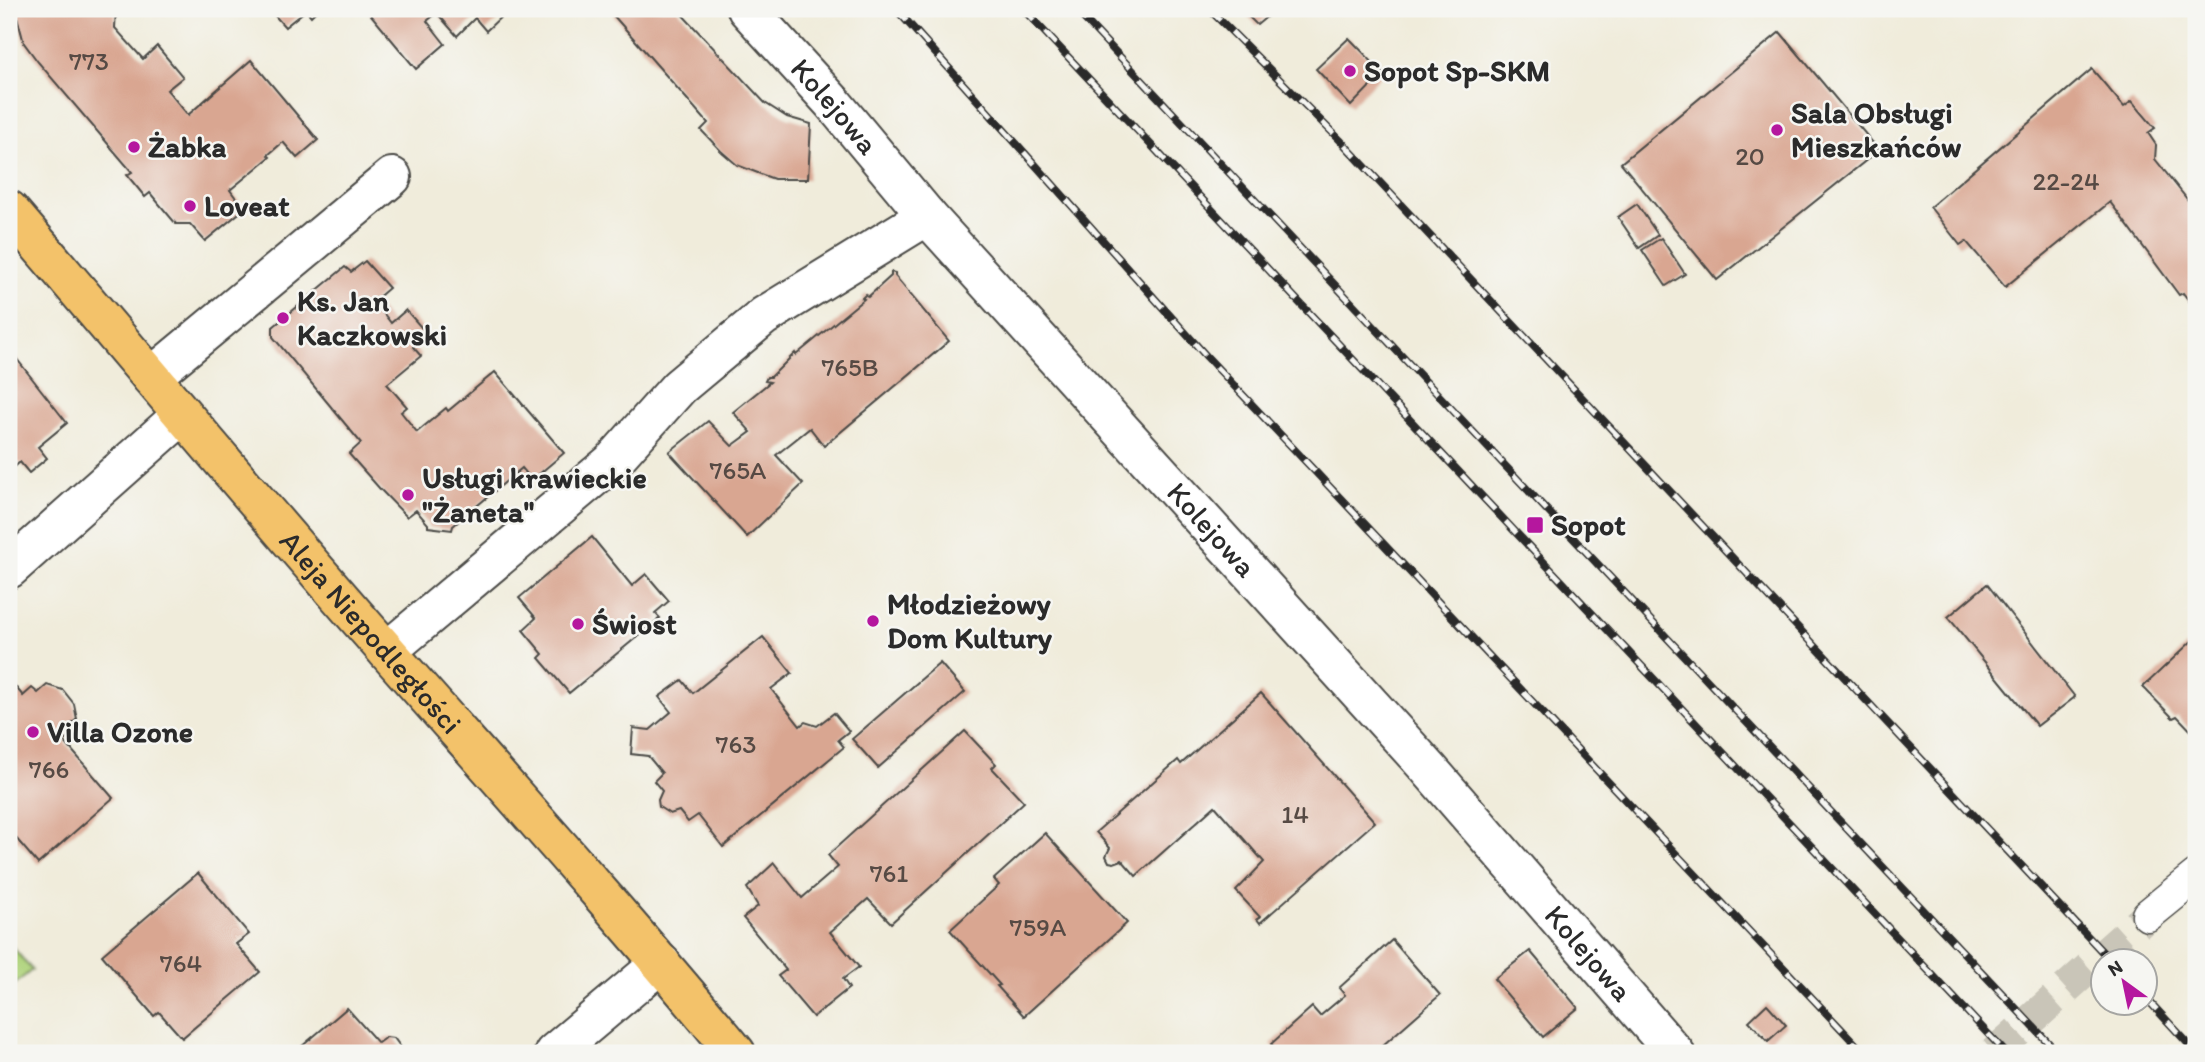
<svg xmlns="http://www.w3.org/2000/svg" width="2205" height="1062" font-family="Itim,sans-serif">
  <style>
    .green { fill: #afd37c; stroke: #6d7f54; stroke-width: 2 }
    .building { fill: #d9a691 }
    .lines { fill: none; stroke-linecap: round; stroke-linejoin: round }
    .pedestrian-tunnel { stroke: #c9c5b8; stroke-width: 32; stroke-dasharray: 32 16; stroke-linecap: butt }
    .pedestrian-casing { stroke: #494845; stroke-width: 35 }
    .minor-casing { stroke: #494845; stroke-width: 42 }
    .primary-casing { stroke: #494845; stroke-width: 42 }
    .pedestrian { stroke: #fff; stroke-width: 32 }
    .minor { stroke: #fff; stroke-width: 38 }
    .primary { stroke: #f3c26a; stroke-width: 38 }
    .rail-casing { stroke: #2b2b2b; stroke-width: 8 }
    .rail { stroke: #f6f6f2; stroke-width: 5; stroke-dasharray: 16; stroke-linecap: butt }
    .poi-dot { fill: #b5179e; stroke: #f6f6f2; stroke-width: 2.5 }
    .labels { text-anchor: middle; stroke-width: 5; stroke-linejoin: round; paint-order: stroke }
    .number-label { font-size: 26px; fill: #564a44 }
    .poi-label { font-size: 30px; font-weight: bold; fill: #2b2b2b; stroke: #f6f6f2; text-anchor: start }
    .street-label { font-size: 30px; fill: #2b2b2b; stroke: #f6f6f2 }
  </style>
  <rect width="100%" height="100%" fill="#f6f6f2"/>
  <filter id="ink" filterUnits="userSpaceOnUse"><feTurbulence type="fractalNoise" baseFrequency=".0143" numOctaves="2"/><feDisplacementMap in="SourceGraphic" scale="14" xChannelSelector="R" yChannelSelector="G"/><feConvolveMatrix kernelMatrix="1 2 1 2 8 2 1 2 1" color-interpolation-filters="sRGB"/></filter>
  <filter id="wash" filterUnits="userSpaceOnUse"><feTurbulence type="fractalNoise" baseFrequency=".00686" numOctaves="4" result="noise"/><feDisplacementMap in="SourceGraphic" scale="28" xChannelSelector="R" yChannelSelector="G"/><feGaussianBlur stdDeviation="1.57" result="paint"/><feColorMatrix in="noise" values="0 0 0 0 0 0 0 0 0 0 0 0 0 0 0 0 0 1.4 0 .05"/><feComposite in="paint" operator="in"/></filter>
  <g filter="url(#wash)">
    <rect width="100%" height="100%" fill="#f0ecdb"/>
    <polygon class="green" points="9,943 32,970 9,989"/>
    <g id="blocks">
      <g class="building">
        <polygon points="15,9 116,9 115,28 143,59 157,46 183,77 167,90 188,115 251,60 318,140 297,158 283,142 268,155 270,157 230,190 244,209 205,241 190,224 176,224 150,193 145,197 127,175 132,172 38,62 24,43"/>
        <polygon points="269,9 318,9 311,16 306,10 285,27"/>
        <polygon points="366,9 507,9 508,10 486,31 475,18 457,36 437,13 427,21 445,44 416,69"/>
        <polygon points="620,9 677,9 765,103 787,117 811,124 808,179 774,179 763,175 737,165 721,151 701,130 708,123 613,15"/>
        <polygon points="1241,9 1276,9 1257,25"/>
        <polygon points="1780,32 1879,150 1717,280 1621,163"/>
        <polygon points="1349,38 1383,73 1351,106 1316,69"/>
        <polygon points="2092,69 2124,107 2132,101 2155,128 2148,133 2156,145 2155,159 2195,209 2196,208 2196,310 2183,293 2179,295 2110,202 2005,287 1966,241 1960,245 1930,207"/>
        <polygon points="1637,204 1658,235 1639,248 1618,217"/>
        <polygon points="1661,238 1685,274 1666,286 1642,250"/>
        <polygon points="365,261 389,288 374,301 391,323 406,310 428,335 413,347 421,356 387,384 407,407 401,412 417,432 446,408 448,411 495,372 564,453 532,480 522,468 453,526 452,530 428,527 428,524 416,510 407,517 380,489 349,454 361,443 273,337 273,327 345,267 351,272"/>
        <polygon points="891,272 895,273 895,276 949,341 824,446 810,428 776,455 803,484 747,537 669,452 708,421 732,446 751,432 733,412 770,382 765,381 767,377 771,377 795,353 796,355 864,299 862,298 866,294 868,297 891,276"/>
        <polygon points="9,349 67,423 38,447 47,458 29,473 20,462 9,472"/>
        <polygon points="592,537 632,586 646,574 669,601 655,613 660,618 569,693 539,658 543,654 523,630 536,618 519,598"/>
        <polygon points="1987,584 2075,697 2037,726 1948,617"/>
        <polygon points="763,637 792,673 771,689 800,726 805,722 817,726 834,713 849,731 838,740 844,747 723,847 698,815 688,822 679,811 670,814 659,807 658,800 662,791 654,781 662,773 648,756 631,754 633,728 650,730 671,712 659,697 682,680 693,693"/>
        <polygon points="2196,637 2196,736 2177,716 2173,718 2143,687"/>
        <polygon points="940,663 965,692 878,768 852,739"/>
        <polygon points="9,679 23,696 32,688 38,693 47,685 63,690 74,704 77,719 68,727 73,733 64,741 113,798 38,864 9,830"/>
        <polygon points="1261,693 1375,822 1260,923 1257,919 1260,917 1236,891 1264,862 1215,806 1136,876 1122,860 1114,863 1109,862 1106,856 1110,848 1096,832 1178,760 1181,764"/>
        <polygon points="965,731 996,764 992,768 1024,802 891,923 868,899 830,932 859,967 843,979 849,988 813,1017 778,976 786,970 743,918 758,906 747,888 774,863 802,898 838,867 828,855"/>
        <polygon points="1045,833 1127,923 1024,1016 997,986 1000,985 950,930 999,885 994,879"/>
        <polygon points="198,873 249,934 236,944 260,972 182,1038 159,1012 154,1016 102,955"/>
        <polygon points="1392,940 1440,995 1374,1053 1280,1053 1271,1044 1312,1007 1320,1016 1345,995 1339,988"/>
        <polygon points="1530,951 1578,1008 1543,1037 1494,979"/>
        <polygon points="1767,1004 1786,1025 1768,1041 1749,1021"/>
        <polygon points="347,1008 378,1043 386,1037 394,1038 405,1053 294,1053"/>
      </g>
    </g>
  </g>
  <g filter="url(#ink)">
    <use href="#blocks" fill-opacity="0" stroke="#494845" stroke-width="2"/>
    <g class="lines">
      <polyline class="pedestrian-tunnel" points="1994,1053 2148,915"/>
      <defs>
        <polyline id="pedestrian" points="2148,915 2196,876"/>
        <g id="minor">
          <path id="s1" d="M747,9L832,102L927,216L1428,768L1675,1053"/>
          <polyline points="151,377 392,177"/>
          <polyline points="9,569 182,415"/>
          <polyline points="387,651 612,462 679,387 764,316 927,216"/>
          <polyline points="554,1053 661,963"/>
        </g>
        <g id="primary">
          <path id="s2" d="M9,210C129,350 247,492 369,631C492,771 617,909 736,1053"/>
        </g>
      </defs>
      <use href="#pedestrian" class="pedestrian-casing"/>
      <use href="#minor" class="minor-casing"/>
      <use href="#primary" class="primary-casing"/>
      <use href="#pedestrian" class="pedestrian"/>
      <use href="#minor" class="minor"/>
      <use href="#primary" class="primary"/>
      <defs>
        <g id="rail">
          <polyline points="896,9 1207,357 1864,1053"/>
          <polyline points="1023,9 2006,1053"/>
          <polyline points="1075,9 2058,1053"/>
          <polyline points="1209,9 1340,140 2110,960"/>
          <polyline points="2146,998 2196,1052"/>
        </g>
      </defs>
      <use href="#rail" class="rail-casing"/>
      <use href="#rail" class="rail"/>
    </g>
  </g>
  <g class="poi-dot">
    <circle cx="1350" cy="71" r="7"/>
    <circle cx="1777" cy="130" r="7"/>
    <circle cx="134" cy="147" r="7"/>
    <circle cx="190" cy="206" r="7"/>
    <circle cx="283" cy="318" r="7"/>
    <circle cx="408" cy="495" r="7"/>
    <rect x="1526" y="516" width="18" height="18" rx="3.5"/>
    <circle cx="873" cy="621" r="7"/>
    <circle cx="578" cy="624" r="7"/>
    <circle cx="33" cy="732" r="7"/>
  </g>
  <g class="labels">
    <g class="number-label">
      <text x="89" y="70">773</text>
      <text x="1750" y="165">20</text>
      <text x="2066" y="190">22-24</text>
      <text x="850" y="376">765B</text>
      <text x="738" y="479">765A</text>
      <text x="736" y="753">763</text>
      <text x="49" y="778">766</text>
      <text x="1295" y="823">14</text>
      <text x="889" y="882">761</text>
      <text x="1038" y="936">759A</text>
      <text x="181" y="972">764</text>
    </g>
    <g class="poi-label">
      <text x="1364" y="81">Sopot Sp-SKM</text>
      <text x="1791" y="123">Sala Obsługi<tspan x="1791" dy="34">Mieszkańców</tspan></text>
      <text x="148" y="157">Żabka</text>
      <text x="204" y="216">Loveat</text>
      <text x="297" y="311">Ks. Jan<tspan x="297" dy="34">Kaczkowski</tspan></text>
      <text x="422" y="488">Usługi krawieckie<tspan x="422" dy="34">"Żaneta"</tspan></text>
      <text x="1551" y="535">Sopot</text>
      <text x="887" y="614">Młodzieżowy<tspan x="887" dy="34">Dom Kultury</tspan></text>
      <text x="592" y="634">Świost</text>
      <text x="47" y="742">Villa Ozone</text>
    </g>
    <g class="street-label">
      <text dy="10" stroke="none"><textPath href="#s1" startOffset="131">Kolejowa</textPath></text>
      <text dy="10" stroke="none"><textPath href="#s1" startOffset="698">Kolejowa</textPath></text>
      <text dy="10" stroke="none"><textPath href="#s2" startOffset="556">Aleja Niepodległości</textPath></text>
      <text dy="10" stroke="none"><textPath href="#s1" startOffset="1265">Kolejowa</textPath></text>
    </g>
  </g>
  <rect width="2205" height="1062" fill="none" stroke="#f6f6f2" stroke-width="35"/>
  <g transform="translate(2124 982) rotate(327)"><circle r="33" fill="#f6f6f2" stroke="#a5a5a2" stroke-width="2"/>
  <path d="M0-5L12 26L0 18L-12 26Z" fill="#b5179e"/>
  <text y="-10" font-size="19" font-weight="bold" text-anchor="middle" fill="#2b2b2b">N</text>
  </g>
</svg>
